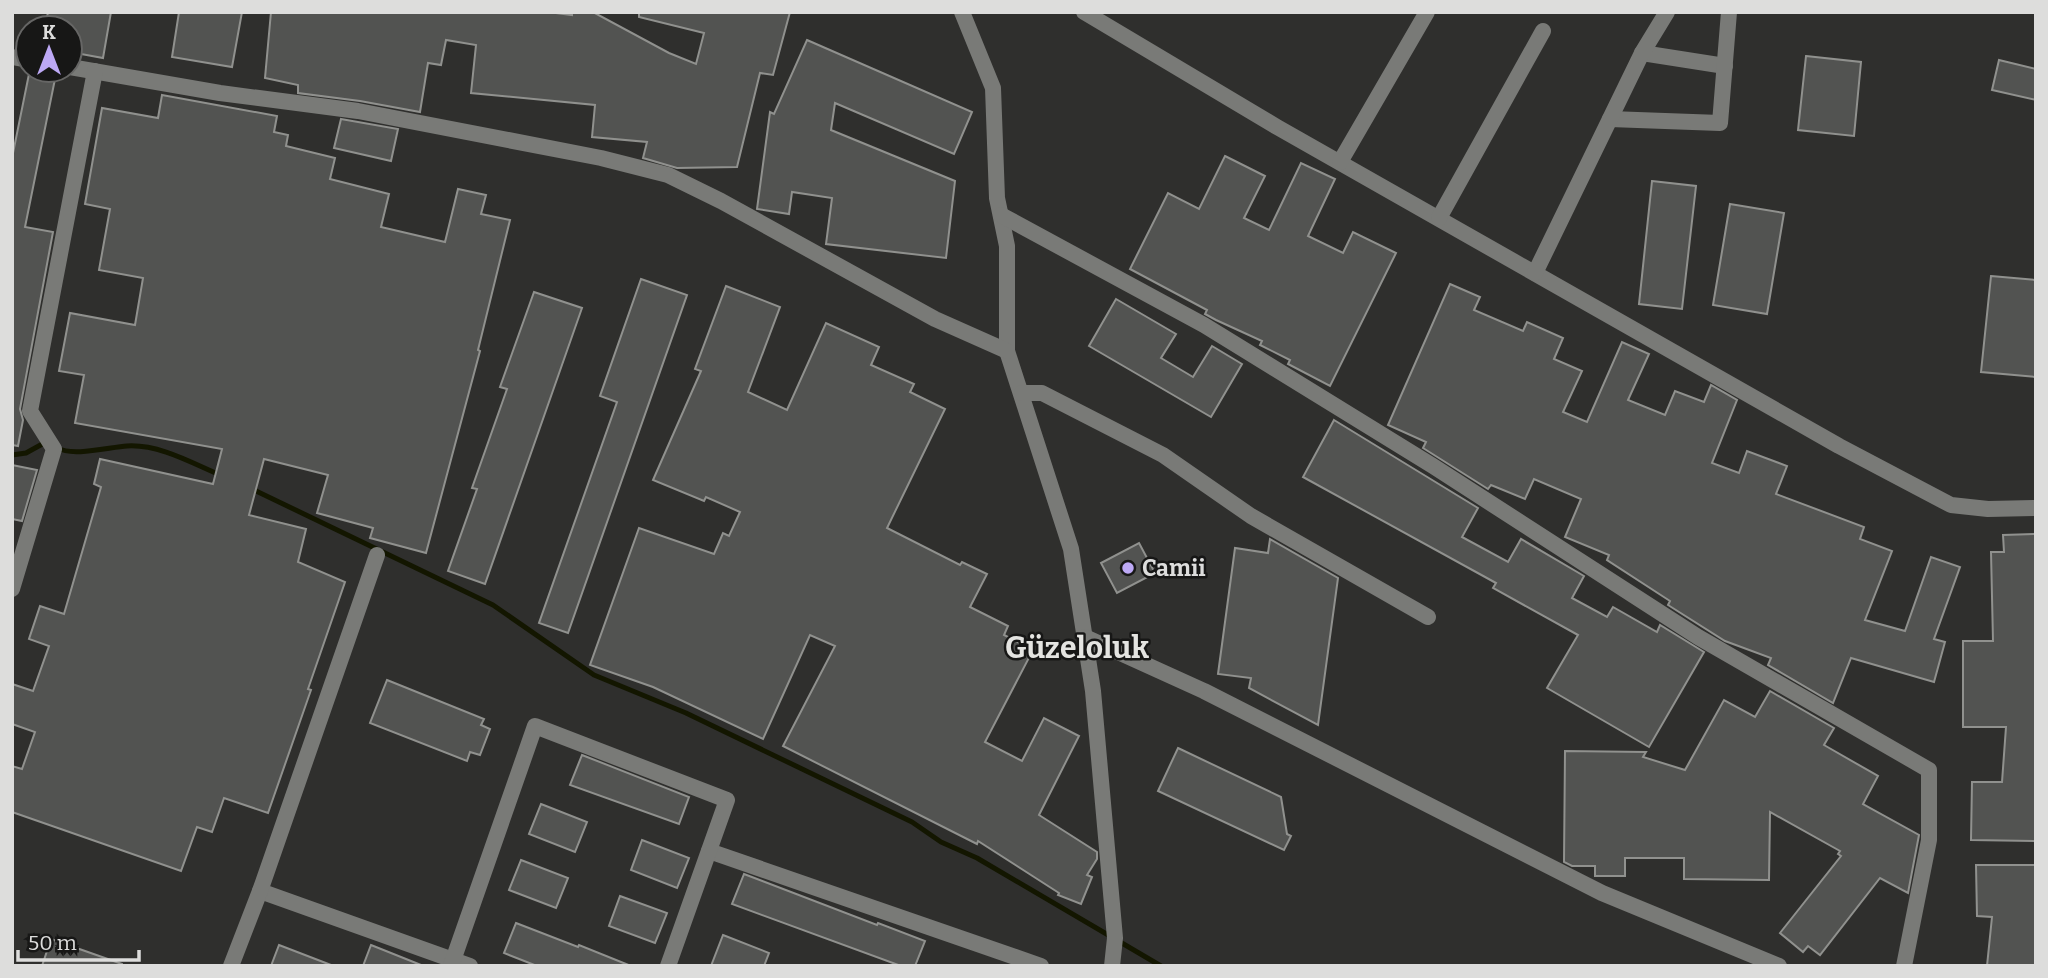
<svg xmlns="http://www.w3.org/2000/svg" width="2048" height="978" font-family="Bitter,serif">
  <style>
    .lines { fill: none; stroke-linecap: round; stroke-linejoin: round }
    .stream { stroke: #131600; stroke-width: 5 }
    .building { fill: #525351; stroke: #90918e; stroke-width: 2 }
    .minor { stroke: #797a77; stroke-width: 16 }
    .poi-dot { fill: #bda9f5; stroke: #171716; stroke-width: 2.5 }
    .labels { text-anchor: middle; stroke-width: 5; stroke-linejoin: round; paint-order: stroke }
    .poi-label { font-size: 23px; font-weight: bold; fill: #dddddc; stroke: #171716; text-anchor: start }
    .district-label { font-size: 30px; font-weight: bold; fill: #e4e4e1; stroke: #171716 }
  </style>
  <rect width="100%" height="100%" fill="#2f2f2d"/>
  <g class="lines">
    <g class="stream">
      <path d="M58,448C72,457 110,447 127,446C159,444 192,463 220,475"/>
      <polyline points="12,455 26,453 46,442"/>
      <polyline points="252,489 493,605 594,675 686,713 912,822 941,842 977,858 1161,966"/>
    </g>
  </g>
  <g class="building">
    <polygon points="48,12 111,12 103,58 70,52 70,28 45,28"/>
    <polygon points="179,12 242,12 232,67 172,57"/>
    <polygon points="271,12 548,12 572,15 572,12 593,12 669,53 696,64 704,33 639,17 639,12 790,12 773,75 760,73 737,167 677,168 643,158 647,142 592,137 595,105 471,93 476,45 446,40 441,65 428,63 420,112 360,101 298,93 298,85 265,78"/>
    <polygon points="807,40 972,112 954,154 835,103 831,130 955,181 946,258 826,244 832,198 792,192 789,214 757,209 770,112 774,114"/>
    <polygon points="1806,56 1861,62 1854,136 1798,130"/>
    <polygon points="1999,60 2036,69 2036,100 1992,90"/>
    <polygon points="29,74 55,79 25,227 53,232 20,409 23,420 18,446 12,445 12,158"/>
    <polygon points="162,95 277,116 274,132 288,135 286,146 335,158 330,179 389,194 381,227 445,242 458,189 486,195 481,214 510,220 478,350 480,351 426,553 370,538 373,528 317,513 328,475 264,459 249,515 306,529 298,562 345,582 308,689 311,690 268,813 224,798 212,832 197,827 181,871 12,812 12,766 22,769 35,732 12,724 12,684 33,691 49,646 29,639 40,606 64,614 101,487 94,484 100,459 213,484 222,449 75,423 84,375 59,371 70,313 135,325 143,278 99,270 110,209 85,204 102,108 158,118"/>
    <polygon points="341,119 398,129 391,161 334,148"/>
    <polygon points="1225,156 1265,176 1244,218 1269,230 1301,163 1335,179 1308,236 1343,253 1353,232 1396,253 1330,386 1288,364 1290,360 1260,345 1262,341 1216,320 1205,314 1207,310 1130,269 1168,193 1199,209"/>
    <polygon points="1652,181 1696,186 1682,309 1639,304"/>
    <polygon points="1730,204 1784,213 1767,314 1713,305"/>
    <polygon points="1991,276 2036,280 2036,377 1981,372"/>
    <polygon points="641,279 687,295 568,633 539,623 617,402 600,396"/>
    <polygon points="1450,284 1480,297 1474,310 1523,331 1527,322 1563,338 1554,359 1582,371 1563,412 1587,422 1622,342 1649,354 1628,400 1665,415 1675,391 1704,402 1711,385 1737,400 1712,463 1739,473 1747,451 1787,466 1776,494 1864,527 1860,539 1892,551 1865,620 1905,631 1931,557 1960,567 1934,639 1945,642 1934,682 1851,658 1833,703 1768,665 1771,658 1725,641 1668,605 1670,601 1607,560 1609,555 1565,537 1581,499 1534,479 1525,499 1491,485 1488,489 1423,448 1426,442 1388,425"/>
    <polygon points="726,286 780,307 748,392 787,410 826,323 879,347 871,365 914,384 910,392 945,409 887,528 960,565 962,562 987,574 970,607 1008,626 1004,635 1033,650 985,742 1022,761 1044,718 1079,736 1039,815 1097,852 1097,859 1087,875 1092,877 1081,904 1058,895 1059,893 978,841 977,844 783,746 835,646 810,635 763,739 653,687 590,665 639,528 714,554 723,533 729,536 740,512 706,497 704,501 653,480 701,371 695,369"/>
    <polygon points="534,292 582,308 485,584 448,571 477,489 472,488 507,389 500,387"/>
    <polygon points="1116,299 1176,334 1161,358 1193,377 1212,346 1242,364 1211,417 1089,346"/>
    <polygon points="1334,420 1478,508 1462,537 1508,562 1521,539 1584,576 1572,598 1607,617 1613,607 1657,632 1660,625 1704,652 1649,747 1547,688 1578,635 1493,588 1496,583 1303,477"/>
    <polygon points="12,465 37,470 22,521 12,519"/>
    <polygon points="2036,534 2036,841 1971,840 1972,782 2002,782 2006,727 1963,727 1963,641 1993,641 1991,552 2004,552 2003,535"/>
    <polygon points="1270,539 1338,578 1318,725 1249,688 1251,678 1218,674 1235,548 1268,553"/>
    <polygon points="1139,543 1155,573 1117,593 1101,563"/>
    <polygon points="387,680 484,719 481,725 490,729 480,755 470,752 467,761 370,723"/>
    <polygon points="1770,691 1834,728 1824,745 1878,776 1863,804 1919,835 1908,893 1880,878 1820,955 1808,946 1803,952 1780,933 1841,856 1838,854 1840,851 1770,812 1769,880 1684,879 1684,858 1625,858 1625,876 1595,876 1595,866 1572,866 1564,862 1565,751 1646,752 1643,757 1685,770 1724,700 1755,717"/>
    <polygon points="1178,748 1281,797 1287,834 1291,836 1284,850 1158,791"/>
    <polygon points="582,755 689,797 679,824 570,785"/>
    <polygon points="541,804 587,822 575,852 529,834"/>
    <polygon points="642,840 689,858 677,888 631,870"/>
    <polygon points="521,860 568,878 556,908 509,890"/>
    <polygon points="1976,865 2036,865 2036,966 1987,966 1992,917 1977,916"/>
    <polygon points="744,874 877,925 878,923 925,941 915,966 901,966 732,904"/>
    <polygon points="620,896 667,913 655,943 609,926"/>
    <polygon points="516,923 578,947 579,945 631,966 537,966 504,953"/>
    <polygon points="723,935 769,953 764,966 711,966"/>
    <polygon points="51,939 122,964 122,966 42,966"/>
    <polygon points="279,945 331,965 331,966 271,966"/>
    <polygon points="371,945 421,965 421,966 363,966"/>
  </g>
  <g class="lines">
    <g class="minor">
      <polyline points="962,12 993,88 997,198 1007,246 1007,351 1071,549 1093,691 1115,938 1112,966"/>
      <polyline points="1084,12 1277,127 1839,446 1951,505 1988,509 2036,508"/>
      <polyline points="1642,53 1725,66"/>
      <polyline points="12,57 28,60"/>
      <polyline points="70,67 220,93 358,111 601,158 668,175 721,201 935,319 1007,351"/>
      <polyline points="1610,119 1720,123 1729,12"/>
      <polyline points="1340,162 1427,12"/>
      <polyline points="1001,215 1204,325 1433,466 1698,637 1929,770 1929,840 1904,966"/>
      <polyline points="1439,218 1543,31"/>
      <polyline points="1535,273 1642,53 1667,12"/>
      <polyline points="1022,393 1042,393 1163,455 1251,516 1428,617"/>
      <polyline points="12,589 54,449 30,411 95,71"/>
      <polyline points="1085,637 1204,691 1602,893 1779,966"/>
      <polyline points="709,851 1041,966"/>
      <polyline points="260,891 470,966"/>
      <polyline points="231,966 260,891 377,555"/>
      <polyline points="451,966 535,726 727,800 668,966"/>
    </g>
  </g>
  <circle class="poi-dot" cx="1128" cy="568" r="7"/>
  <g class="labels">
    <g class="poi-label">
      <text x="1142" y="576">Camii</text>
    </g>
    <g class="district-label">
      <text x="1077" y="658">Güzeloluk</text>
    </g>
  </g>
  <rect width="2048" height="978" fill="none" stroke="#dddddc" stroke-width="28"/>
  <g transform="translate(49 49)"><circle r="33" fill="#171716" stroke="#666665" stroke-width="2"/>
  <path d="M0-5L12 26L0 18L-12 26Z" fill="#bda9f5"/>
  <text y="-10" font-size="19" font-weight="bold" text-anchor="middle" fill="#dddddc">K</text>
  </g>
  <path d="M18 950v10h121v-10" fill="none" stroke="#dddddc" stroke-width="3.5"/>
  <text x="28" y="950" font-size="21" fill="#dddddc" stroke="#171716" stroke-width="5" paint-order="stroke">50 m</text>
</svg>
